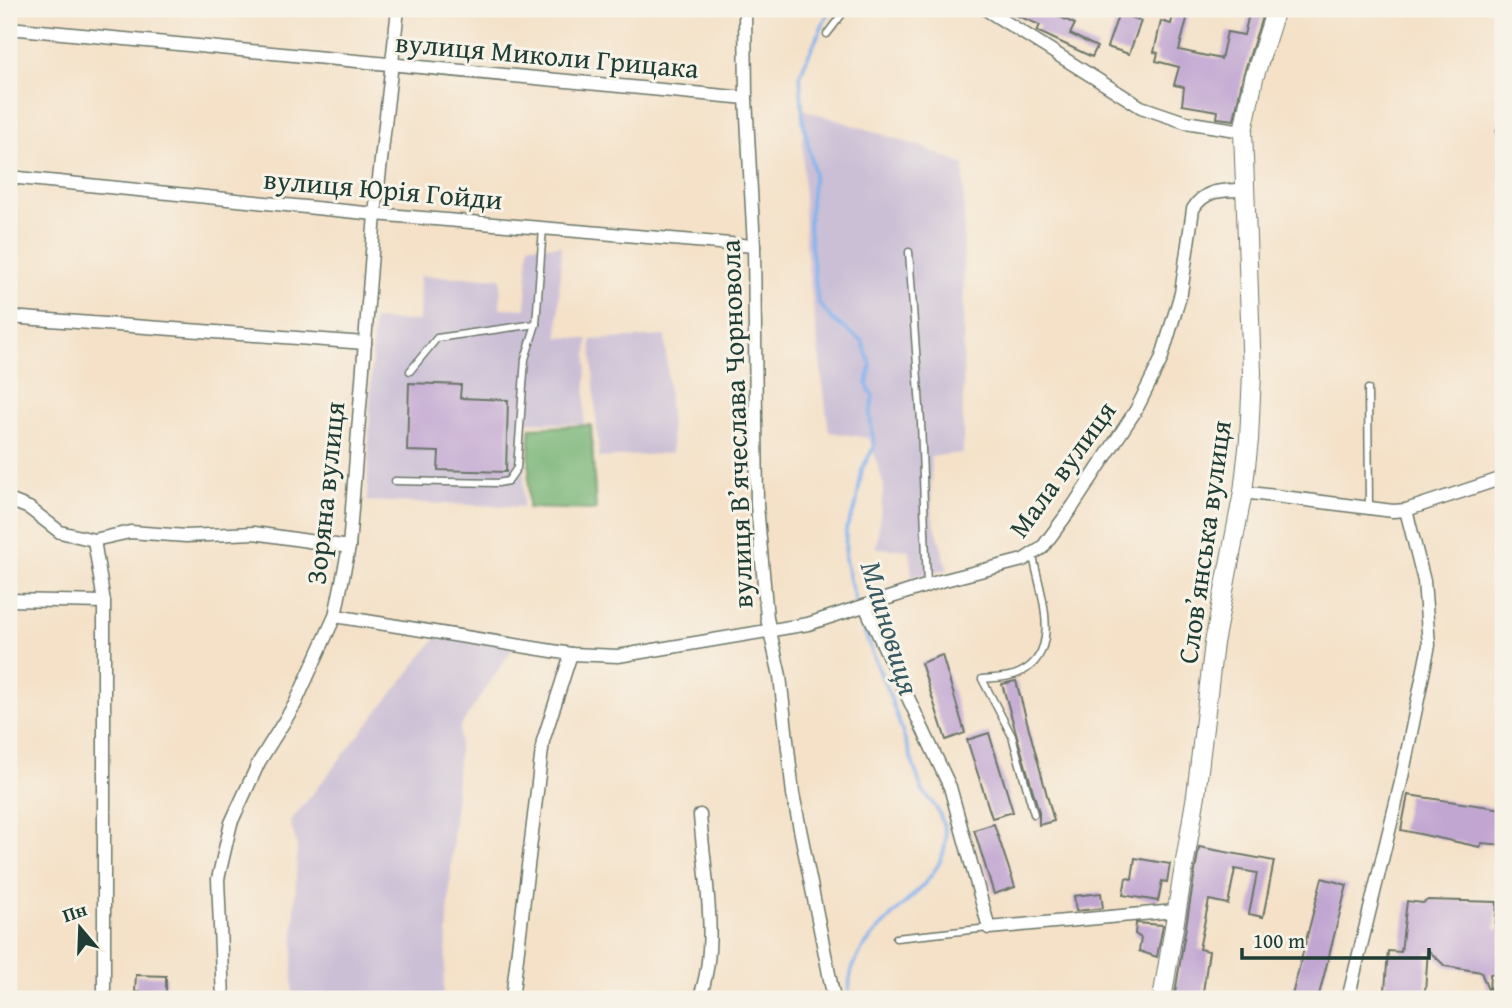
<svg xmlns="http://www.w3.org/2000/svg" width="1512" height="1008" font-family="'Gentium Book Plus',serif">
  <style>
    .industrial { fill: #cbbfd5 }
    .forest { fill: #74b273; stroke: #4a7854; stroke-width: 2 }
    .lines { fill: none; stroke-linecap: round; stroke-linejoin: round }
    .stream { stroke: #82b2ed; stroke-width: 3.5 }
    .building { fill: #c1a6d2 }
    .lane-casing { stroke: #6a7668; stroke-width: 9 }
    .street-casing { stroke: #6a7668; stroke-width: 15 }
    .secondary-casing { stroke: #6a7668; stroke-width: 20 }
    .lane { stroke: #fff; stroke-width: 6 }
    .street { stroke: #fff; stroke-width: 12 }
    .secondary { stroke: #fff; stroke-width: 18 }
    .labels { text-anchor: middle; stroke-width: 6; stroke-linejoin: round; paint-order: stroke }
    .street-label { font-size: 28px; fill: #1f3d34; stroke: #f7f3e8 }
    .water-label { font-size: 30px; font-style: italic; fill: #385a62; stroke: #f7f3e8 }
  </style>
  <rect width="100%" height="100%" fill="#f7f3e8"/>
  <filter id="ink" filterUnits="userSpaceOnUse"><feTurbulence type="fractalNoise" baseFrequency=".0143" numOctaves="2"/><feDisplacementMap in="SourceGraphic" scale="14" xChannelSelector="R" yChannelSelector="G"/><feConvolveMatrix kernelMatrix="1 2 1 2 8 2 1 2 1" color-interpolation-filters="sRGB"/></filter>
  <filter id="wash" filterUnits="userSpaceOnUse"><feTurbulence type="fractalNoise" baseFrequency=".00686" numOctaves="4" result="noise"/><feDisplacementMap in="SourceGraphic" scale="28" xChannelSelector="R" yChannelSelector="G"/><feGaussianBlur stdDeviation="1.57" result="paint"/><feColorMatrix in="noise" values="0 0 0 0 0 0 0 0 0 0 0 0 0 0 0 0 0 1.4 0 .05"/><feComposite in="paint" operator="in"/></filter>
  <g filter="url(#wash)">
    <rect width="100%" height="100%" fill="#f4e1c8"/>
    <g class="industrial">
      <polygon points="802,109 922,147 964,165 963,453 931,456 932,515 948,569 912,577 909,550 876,548 884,485 869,438 829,432 805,243"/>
      <polygon points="529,245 561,246 558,337 588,339 584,424 526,422 523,507 367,501 373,320 419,321 420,276 501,278 500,308 526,309"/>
      <polygon points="665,336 672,453 599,458 591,340"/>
      <polygon points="440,633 515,645 460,727 443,999 292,999 297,846 290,822"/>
    </g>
    <polygon class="forest" points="591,425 596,510 528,508 530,428"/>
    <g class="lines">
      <path class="stream" d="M830,9L800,74L803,120L814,173L809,224L811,245L818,302L833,320L862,341L871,365L867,385L873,397L870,415L874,447L862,469L856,506L846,529L845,560L861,624L891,699L922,790C1007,881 835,913 850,999"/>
    </g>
    <g id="blocks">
      <g class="building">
        <polygon points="1001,9 1063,9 1060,17 1075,24 1070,34 1097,47 1092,57 1037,31 1040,25"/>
        <polygon points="1174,12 1188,15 1179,50 1221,59 1227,32 1244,35 1249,14 1262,17 1243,76 1234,120 1217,118 1218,111 1182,105 1184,87 1174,85 1179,67 1156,61 1158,53 1154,52 1161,21 1171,24"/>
        <polygon points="1119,13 1141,21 1129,54 1107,47"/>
        <polygon points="409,383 461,385 460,398 508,400 506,472 438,470 439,452 407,451"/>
        <polygon points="942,655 965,733 946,740 921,663"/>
        <polygon points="1016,681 1054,821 1039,825 1039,812 1002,684"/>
        <polygon points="989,733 1013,812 992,818 967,740"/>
        <polygon points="1408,795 1503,809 1503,845 1482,843 1480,847 1401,830"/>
        <polygon points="994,824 1015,887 994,894 974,830"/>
        <polygon points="1199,847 1274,861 1263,917 1249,914 1257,873 1235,869 1228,904 1209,900 1199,949 1209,951 1202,999 1174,999"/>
        <polygon points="1135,858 1170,864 1167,882 1162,881 1158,901 1123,895 1126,878 1132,879"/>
        <polygon points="1322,878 1347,885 1318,999 1291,999"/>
        <polygon points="1101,893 1103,908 1076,911 1074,896"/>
        <polygon points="1428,900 1497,902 1495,929 1503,929 1502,974 1490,974 1489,993 1481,972 1445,966 1428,950 1425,992 1385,990 1388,951 1401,952 1407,901 1423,903"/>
        <polygon points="1136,923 1163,925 1157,957 1139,951 1141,938 1135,934"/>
        <polygon points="136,975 166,976 166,994 135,992"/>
      </g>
    </g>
  </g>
  <g filter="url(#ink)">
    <use href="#blocks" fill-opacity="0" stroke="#6a7668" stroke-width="2"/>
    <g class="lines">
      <defs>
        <g id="lane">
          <polyline points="827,34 846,9"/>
          <polyline points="909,252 921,422 927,586"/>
          <polyline points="410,371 437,338 536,324 543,228"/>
          <polyline points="1368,389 1369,507"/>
          <polyline points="395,481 498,483 508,481 517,468 525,359 536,324"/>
          <path d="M1033,556C1040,592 1064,653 1019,673C1009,678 994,678 982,679L1012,736L1034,814"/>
          <polyline points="896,938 989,928"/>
        </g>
        <g id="street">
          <polyline points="745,9 746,98 754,246 757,505 767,618 780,676 793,794 834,999"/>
          <polyline points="985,9 1141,107 1185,122 1243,131"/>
          <polyline points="9,28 746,98"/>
          <polyline points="1503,130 1503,182"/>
          <polyline points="9,177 375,214 754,246"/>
          <polyline points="9,317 365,343"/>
          <polyline points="1243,492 1393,511 1406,510 1503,478"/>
          <polyline points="9,500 29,508 60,532 94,540 130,532 186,536 254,533 349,547"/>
          <polyline points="94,540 104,602 104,999"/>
          <polyline points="9,600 104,602"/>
          <polyline points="865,606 950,787 989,928 1175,911"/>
          <path d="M335,616L571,654L618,656L808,624L941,581L1023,560L1042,548L1073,506L1136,410L1161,360L1181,293L1193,209C1205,189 1223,190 1245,190"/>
          <polyline points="223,999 218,879 231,823 259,762 295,704 335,616 349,547 375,214 398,9"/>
          <polyline points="512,999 543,741 571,654"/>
          <path d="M699,999C720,946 704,872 700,815"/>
          <polyline points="1348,999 1401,782 1429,645 1424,581 1406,510"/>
        </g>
        <polyline id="secondary" points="1162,999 1196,795 1214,643 1243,492 1249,440 1252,373 1243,131 1254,78 1276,9"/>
      </defs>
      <use href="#lane" class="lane-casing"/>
      <use href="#street" class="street-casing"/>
      <use href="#secondary" class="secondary-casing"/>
      <use href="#lane" class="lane"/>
      <use href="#street" class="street"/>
      <use href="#secondary" class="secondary"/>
    </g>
  </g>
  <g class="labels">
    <g class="street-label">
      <text transform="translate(547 55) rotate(5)" y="10">вулиця Миколи Грицака</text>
      <text transform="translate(383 189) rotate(5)" y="10">вулиця Юрія Гойди</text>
      <text transform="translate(736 424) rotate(-92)" y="10">вулиця Вʼячеслава Чорновола</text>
      <text transform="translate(1062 469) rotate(-54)" y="10">Мала вулиця</text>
      <text transform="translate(325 493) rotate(-84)" y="10">Зоряна вулиця</text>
      <text transform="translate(1204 542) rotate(-82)" y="10">Словʼянська вулиця</text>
    </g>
    <g class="water-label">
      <text transform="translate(890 628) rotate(73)" y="10">Млиновиця</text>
    </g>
  </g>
  <rect width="1512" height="1008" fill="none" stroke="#f7f3e8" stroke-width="35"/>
  <g transform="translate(80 928) rotate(341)" stroke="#f7f3e8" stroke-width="5" paint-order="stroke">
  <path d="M0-5L12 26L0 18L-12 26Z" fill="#1f3d34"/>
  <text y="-10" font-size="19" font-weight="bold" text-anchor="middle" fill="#1f3d34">Пн</text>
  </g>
  <path d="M1242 948v10h187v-10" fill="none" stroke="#1f3d34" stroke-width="3.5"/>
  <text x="1253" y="948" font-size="21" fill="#1f3d34" stroke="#f7f3e8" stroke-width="5" paint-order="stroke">100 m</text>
</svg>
